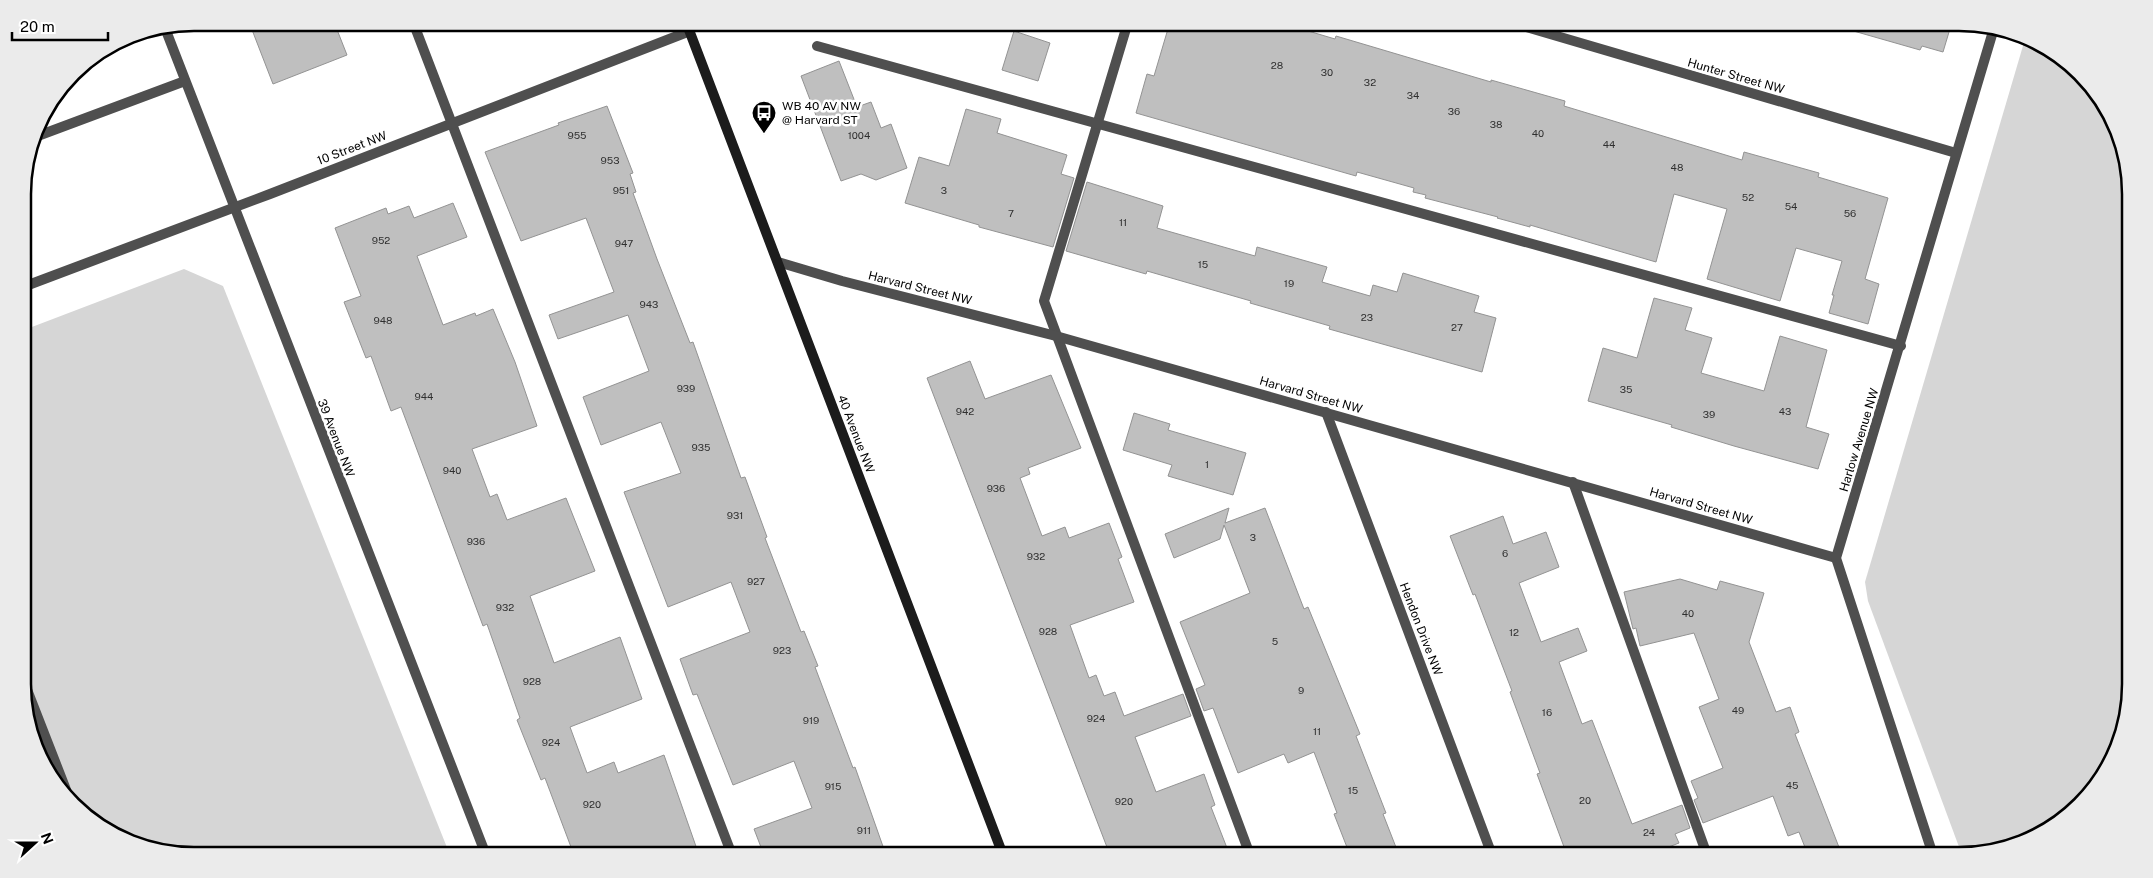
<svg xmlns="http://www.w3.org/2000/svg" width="2153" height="878" font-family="'Public Sans',sans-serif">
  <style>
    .green { fill: #d6d6d6 }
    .building { fill: #bfbfbf; stroke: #939393 }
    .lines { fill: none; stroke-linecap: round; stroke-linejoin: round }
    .lane { stroke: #4f4f4f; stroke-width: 10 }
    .street { stroke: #4f4f4f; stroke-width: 10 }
    .secondary { stroke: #1c1c1c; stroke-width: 10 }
    .labels { text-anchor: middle; stroke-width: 5; stroke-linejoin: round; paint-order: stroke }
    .number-label { font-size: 10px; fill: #303030 }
    .street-label { font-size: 12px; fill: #000; stroke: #fff }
    .poi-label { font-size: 12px; fill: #000; stroke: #fff; text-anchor: start }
    .rim { fill: none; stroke: #000; stroke-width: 2.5 }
  </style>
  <rect width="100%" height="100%" fill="#fff"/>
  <g class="green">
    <polygon points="2025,39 2088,81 2117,128 2129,172 2130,684 2121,739 2095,788 2063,820 2014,846 1962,855 1868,601 1865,582"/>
    <polygon points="184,269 223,286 450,855 194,855 139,846 65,797 26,717 24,330"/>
  </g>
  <g class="building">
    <polygon points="249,22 334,22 347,55 273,84"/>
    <polygon points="1170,22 1278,22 1335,39 1336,36 1491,82 1491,80 1565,101 1564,106 1742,160 1744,152 1819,173 1818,177 1888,198 1865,279 1879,284 1868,324 1829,313 1834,295 1832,295 1842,261 1796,248 1780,301 1707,279 1727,209 1674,194 1656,262 1530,225 1530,227 1497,218 1498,217 1425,198 1426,195 1413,192 1414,188 1357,172 1356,176 1136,113 1147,74 1154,76"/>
    <polygon points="1851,22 1952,22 1943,52 1922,46 1920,50 1850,30"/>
    <polygon points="1014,31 1050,43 1038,81 1002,70"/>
    <polygon points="839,61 857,107 871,102 881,128 891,124 907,168 876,180 861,174 841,181 801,76"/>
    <polygon points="607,106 633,173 630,174 636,192 633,193 657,259 690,343 693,342 741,478 745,477 767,537 765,538 801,632 804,631 818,666 815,667 853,768 855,767 886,855 764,855 754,829 812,808 794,761 733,785 697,694 693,695 680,659 750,632 731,582 668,607 624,492 681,473 661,422 601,445 583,397 649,371 628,315 558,339 549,315 614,292 586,218 521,241 485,152 559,125 558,123"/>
    <polygon points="966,109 1001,119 997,133 1067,155 1061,174 1074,178 1053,247 979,227 979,225 905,203 919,157 949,166"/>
    <polygon points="1087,182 1163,206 1157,228 1255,256 1257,247 1327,267 1322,282 1370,296 1373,285 1397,292 1403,273 1479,296 1474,312 1496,318 1482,372 1329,329 1330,326 1250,303 1251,301 1147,271 1146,274 1066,251"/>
    <polygon points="453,203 467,237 417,256 443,325 475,313 476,316 493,309 515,362 537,426 472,449 490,497 497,494 507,520 566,498 595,571 530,596 554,663 620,637 642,699 570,727 587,773 614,762 618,773 664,755 699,855 574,855 545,778 541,780 517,720 520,718 487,624 483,626 401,407 391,411 371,356 366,358 344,302 361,296 335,228 386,208 388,214 409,206 414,218"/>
    <polygon points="1654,298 1692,308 1685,330 1712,338 1701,373 1764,391 1780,336 1827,350 1806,427 1829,434 1818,469 1734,446 1671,427 1672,425 1588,401 1603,348 1637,358"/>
    <polygon points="970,361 985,399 1051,375 1081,448 1028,468 1030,474 1020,478 1042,536 1065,527 1069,538 1109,523 1122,557 1118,559 1134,602 1070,625 1089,678 1096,675 1104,696 1115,692 1124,716 1183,694 1191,716 1135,737 1156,792 1204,774 1215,805 1211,807 1227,848 1209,855 1110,855 927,378"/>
    <polygon points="1134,413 1170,424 1168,430 1246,453 1233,495 1168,476 1172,465 1123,450"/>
    <polygon points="1229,508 1225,523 1265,508 1304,609 1308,607 1360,734 1356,736 1386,813 1383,814 1399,855 1350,855 1334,814 1337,813 1314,752 1288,763 1284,754 1238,773 1213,708 1204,711 1196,689 1205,685 1180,622 1250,593 1224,525 1220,539 1174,558 1165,534"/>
    <polygon points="1503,516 1513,544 1546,532 1559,567 1519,583 1541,642 1578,628 1587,651 1559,662 1582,724 1592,720 1632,824 1682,805 1690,828 1675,834 1679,843 1648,855 1567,855 1537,774 1540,773 1510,692 1512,691 1475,594 1473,595 1450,536"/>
    <polygon points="1680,579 1717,590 1720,581 1764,593 1749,642 1776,712 1790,707 1799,732 1795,734 1842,855 1808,855 1799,832 1788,836 1773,796 1703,823 1694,800 1698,798 1691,781 1723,768 1699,707 1719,699 1694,633 1640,646 1636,628 1633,629 1624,592"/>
  </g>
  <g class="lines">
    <g class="lane">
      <polyline points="413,22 732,855"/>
      <polyline points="1128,22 1044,301 1250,855"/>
      <polyline points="817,46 1901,346"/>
      <polyline points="35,137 185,81"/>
      <polyline points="1573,482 1707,855"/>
      <polyline points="26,687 70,800"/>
    </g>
    <g class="street">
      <polyline points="1509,22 1956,153"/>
      <polyline points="165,28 486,855"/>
      <polyline points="778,262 842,281 1056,336 1836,558"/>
      <polyline points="23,287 270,194 690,31"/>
      <polyline points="1326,412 1492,855"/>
      <polyline points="1933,855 1836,558 1994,28"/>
    </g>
    <polyline class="secondary" points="686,22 1003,855"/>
  </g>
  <defs>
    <symbol id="bus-pin" viewBox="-11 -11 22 30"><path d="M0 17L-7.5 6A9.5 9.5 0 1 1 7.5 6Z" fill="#000" stroke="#fff"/><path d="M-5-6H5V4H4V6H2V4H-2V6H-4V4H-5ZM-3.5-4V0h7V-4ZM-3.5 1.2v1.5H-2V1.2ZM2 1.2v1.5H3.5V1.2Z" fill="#fff"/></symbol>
  </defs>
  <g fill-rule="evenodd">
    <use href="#bus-pin" x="750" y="99" width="28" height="38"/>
  </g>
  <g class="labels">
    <g class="number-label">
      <text x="1277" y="69">28</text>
      <text x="1327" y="76">30</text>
      <text x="1370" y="86">32</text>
      <text x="1413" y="99">34</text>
      <text x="1454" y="115">36</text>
      <text x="1496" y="128">38</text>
      <text x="1538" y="137">40</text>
      <text x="577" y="139">955</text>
      <text x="859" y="139">1004</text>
      <text x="1609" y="148">44</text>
      <text x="610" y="164">953</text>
      <text x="1677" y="171">48</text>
      <text x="621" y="194">951</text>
      <text x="944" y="194">3</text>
      <text x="1748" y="201">52</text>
      <text x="1791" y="210">54</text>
      <text x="1011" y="217">7</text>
      <text x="1850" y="217">56</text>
      <text x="1123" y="226">11</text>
      <text x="381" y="244">952</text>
      <text x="624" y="247">947</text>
      <text x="1203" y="268">15</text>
      <text x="1289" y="287">19</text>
      <text x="649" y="308">943</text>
      <text x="1367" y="321">23</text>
      <text x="383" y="324">948</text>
      <text x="1457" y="331">27</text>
      <text x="686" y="392">939</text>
      <text x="1626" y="393">35</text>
      <text x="424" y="400">944</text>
      <text x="965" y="415">942</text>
      <text x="1785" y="415">43</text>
      <text x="1709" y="418">39</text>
      <text x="701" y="451">935</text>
      <text x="1207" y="468">1</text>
      <text x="452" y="474">940</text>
      <text x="996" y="492">936</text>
      <text x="735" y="519">931</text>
      <text x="1253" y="541">3</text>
      <text x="476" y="545">936</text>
      <text x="1505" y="557">6</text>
      <text x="1036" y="560">932</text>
      <text x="756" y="585">927</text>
      <text x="505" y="611">932</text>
      <text x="1688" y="617">40</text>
      <text x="1048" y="635">928</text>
      <text x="1514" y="636">12</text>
      <text x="1275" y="645">5</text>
      <text x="782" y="654">923</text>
      <text x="532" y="685">928</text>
      <text x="1301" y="694">9</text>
      <text x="1738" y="714">49</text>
      <text x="1547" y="716">16</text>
      <text x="1096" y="722">924</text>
      <text x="811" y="724">919</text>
      <text x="1317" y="735">11</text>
      <text x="551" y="746">924</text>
      <text x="1792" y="789">45</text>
      <text x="833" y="790">915</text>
      <text x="1353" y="794">15</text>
      <text x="1585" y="804">20</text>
      <text x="1124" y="805">920</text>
      <text x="592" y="808">920</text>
      <text x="864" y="834">911</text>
      <text x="1649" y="836">24</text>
    </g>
    <g class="street-label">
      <text transform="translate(1736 76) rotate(16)" y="4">Hunter Street NW</text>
      <text transform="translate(352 148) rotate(-21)" y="4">10 Street NW</text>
      <text transform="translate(920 288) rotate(14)" y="4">Harvard Street NW</text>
      <text transform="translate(1311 395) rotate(16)" y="4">Harvard Street NW</text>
      <text transform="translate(856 434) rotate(69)" y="4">40 Avenue NW</text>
      <text transform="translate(336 438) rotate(69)" y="4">39 Avenue NW</text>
      <text transform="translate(1859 440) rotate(-73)" y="4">Harlow Avenue NW</text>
      <text transform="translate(1701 506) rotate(16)" y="4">Harvard Street NW</text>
      <text transform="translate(1421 629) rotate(69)" y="4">Hendon Drive NW</text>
    </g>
    <g class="poi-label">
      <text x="782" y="110">WB 40 AV NW<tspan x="782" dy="14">@ Harvard ST</tspan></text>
    </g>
  </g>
  <path d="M0 0H2153V878H0ZM194 31H1959A163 163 0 0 1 2122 194V684A163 163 0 0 1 1959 847H194A163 163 0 0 1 31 684V194A163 163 0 0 1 194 31Z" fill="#ebebeb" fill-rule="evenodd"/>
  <path class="rim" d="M194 31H1959A163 163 0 0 1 2122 194V684A163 163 0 0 1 1959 847H194A163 163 0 0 1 31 684V194A163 163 0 0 1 194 31Z"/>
  <g transform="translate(35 843) rotate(69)" stroke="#ffffff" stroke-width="4" paint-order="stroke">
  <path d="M0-4L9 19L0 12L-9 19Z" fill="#000000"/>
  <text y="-8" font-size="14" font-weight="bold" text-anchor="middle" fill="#000000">N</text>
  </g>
  <path d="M12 32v8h96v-8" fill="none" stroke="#000000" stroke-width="2.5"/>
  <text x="20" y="32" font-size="15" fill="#000000" stroke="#ffffff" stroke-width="4" paint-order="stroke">20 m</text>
</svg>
